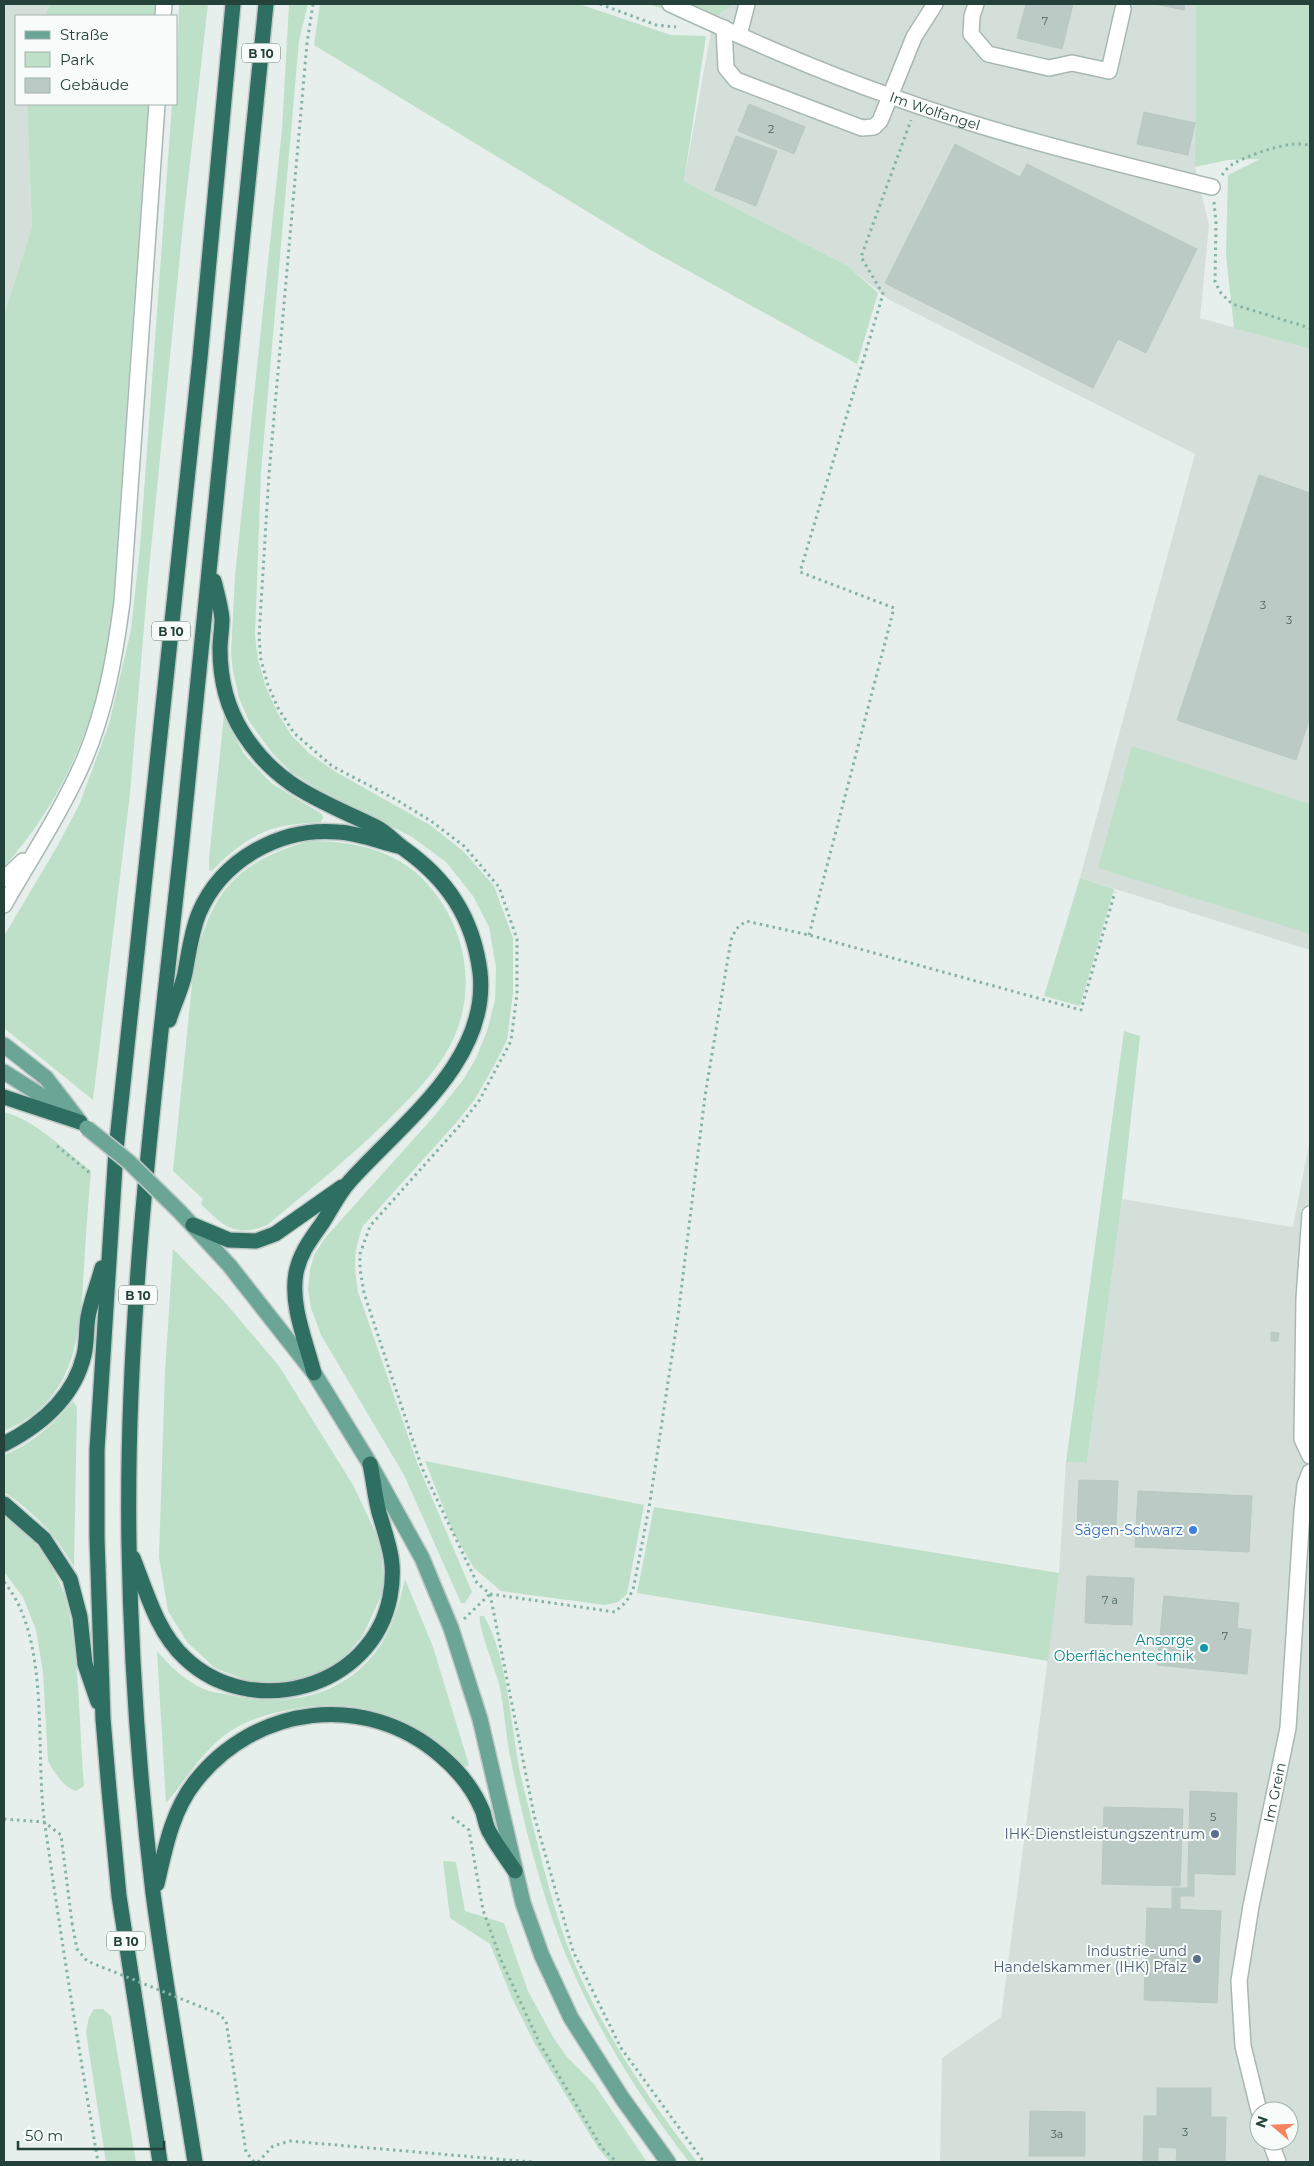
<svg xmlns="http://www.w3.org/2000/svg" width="1314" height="2166" font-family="Montserrat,sans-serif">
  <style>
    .built { fill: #d4dfda; fill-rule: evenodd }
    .green { fill: #bfe0c8 }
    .building { fill: #bbcac4; stroke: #b8c9c2 }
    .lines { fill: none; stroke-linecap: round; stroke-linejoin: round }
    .minor-casing { stroke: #a8b8b2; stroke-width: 18 }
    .major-casing { stroke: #c2cac8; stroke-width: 18 }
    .highway-casing { stroke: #c2cac8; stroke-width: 18 }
    .path { stroke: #86b3a5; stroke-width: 3; stroke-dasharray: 2.5 4; stroke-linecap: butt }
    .minor { stroke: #fff; stroke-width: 15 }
    .major { stroke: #6aa596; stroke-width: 15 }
    .highway { stroke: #2f6f62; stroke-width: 15 }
    .major-bridge-casing { stroke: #c2cac8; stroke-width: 18; stroke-linecap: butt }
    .path-bridge { stroke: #86b3a5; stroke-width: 3; stroke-dasharray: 2.5 4; stroke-linecap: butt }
    .major-bridge { stroke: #6aa596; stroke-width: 15 }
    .shop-dot { fill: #3f7fe0; stroke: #f7fbf9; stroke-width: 2 }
    .culture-dot { fill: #0f9aa8; stroke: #f7fbf9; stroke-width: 2 }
    .service-dot { fill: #5c6f8a; stroke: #f7fbf9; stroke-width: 2 }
    .labels { text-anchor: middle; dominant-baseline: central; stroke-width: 4; stroke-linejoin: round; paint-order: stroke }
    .number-label { font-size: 11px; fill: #4a645c }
    .shield { fill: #f7fbf9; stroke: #637a73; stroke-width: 1 }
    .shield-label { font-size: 12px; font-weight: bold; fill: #24423a }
    .street-label { font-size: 14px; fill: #24423a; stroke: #f7fbf9 }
    .shop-label { font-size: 14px; fill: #366cbe; stroke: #f7fbf9; text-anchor: end }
    .culture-label { font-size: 14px; fill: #0d838f; stroke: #f7fbf9; text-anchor: end }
    .service-label { font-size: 14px; fill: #4e5e75; stroke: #f7fbf9; text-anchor: end }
  </style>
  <rect width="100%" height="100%" fill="#e6efeb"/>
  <g class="built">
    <polygon points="4,4 50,4 45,16 16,16 16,104 27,104 32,227 4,315"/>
    <polygon points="716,4 1196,4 1195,167 1209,225 1200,318 1310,349 1310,950 1080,878 1195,454 888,299 848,266 684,181"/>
    <path d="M1310,1139V2162H940L942,2058L1001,2017L1059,1573L1066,1462H1087L1122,1199L1293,1227ZM1259,2111H1289V2141H1259Z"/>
  </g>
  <g class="green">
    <polygon points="50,4 156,4 155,16 45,16"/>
    <polygon points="179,4 208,4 183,225 148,580 130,794 93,1100 4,1028 4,936 58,845 80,803 109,724 131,630 140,547 172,104 176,104"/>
    <path d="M289,4H308L299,41L261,472L255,635L258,660L266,687L277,712L291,735L310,754L336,772L430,825L463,851L494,886L513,938V993L507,1040L494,1066L475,1099L456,1123L363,1226C353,1252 354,1265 358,1292L418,1465L472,1592L465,1603H461L404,1475L321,1335L311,1308L308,1289L310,1270L314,1255L325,1238L436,1114L463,1080L476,1058L487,1031L495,1000L496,967L489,927L473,896L446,862L412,837L316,788L291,772L273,754L249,721L239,698L233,672L231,653L235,576L282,129Z"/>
    <polygon points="320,4 579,4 671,35 706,36 684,181 848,266 878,293 857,364 647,248 314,45"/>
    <polygon points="647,4 734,4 720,13 712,23"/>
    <polygon points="1196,4 1310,4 1310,349 1234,328 1226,255 1228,175 1260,159 1228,160 1195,167"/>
    <path d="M27,104H148L113,602C110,623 108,646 104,667C89,741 54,811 4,867V315L32,227Z"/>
    <path d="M224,715L244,754L271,783L322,814L323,818L321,822C308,823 293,824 279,827C254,833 229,852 212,871L209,870V859Z"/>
    <polygon points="1132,746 1310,804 1310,934 1098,868"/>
    <path d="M309,841C362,841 409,853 440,900C472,947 475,1008 444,1056C428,1081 405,1103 384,1124C347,1160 307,1192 267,1225C235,1238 223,1226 201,1204L203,1199L173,1171L194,965C211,892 236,862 309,841Z"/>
    <polygon points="1080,878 1114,889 1080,1006 1044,996"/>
    <polygon points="1124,1031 1140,1036 1122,1199 1087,1462 1066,1462"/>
    <path d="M4,1112C37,1121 64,1150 91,1171C88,1203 86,1235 84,1267C80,1334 77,1401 4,1431Z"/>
    <polygon points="173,1249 223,1300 279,1366 353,1485 381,1544 384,1590 362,1637 344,1657 323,1670 301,1679 276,1684 248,1681 215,1668 187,1642 168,1611 159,1557 165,1372"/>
    <path d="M73,1401L77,1407L74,1567C56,1535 34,1512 4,1492V1455C31,1445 55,1423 73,1401Z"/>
    <polygon points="425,1461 644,1505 627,1594 618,1602 605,1605 501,1591 474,1568 453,1532"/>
    <polygon points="654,1507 1059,1573 1048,1661 637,1593"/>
    <path d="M4,1515C31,1529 60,1574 67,1603C80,1661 79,1726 84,1786L76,1791C63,1787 54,1772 48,1761L43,1672L36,1630L23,1597L4,1572Z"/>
    <path d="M405,1579L433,1647L469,1765L465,1767C417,1717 363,1697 293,1709C271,1713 248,1719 229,1732C202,1751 187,1779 166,1803L157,1651C170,1666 185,1681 204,1689C212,1693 222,1693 230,1695C279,1706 332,1700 368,1661C390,1638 398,1609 405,1579Z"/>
    <path d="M480,1616H484C510,1661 510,1734 523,1785C536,1837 548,1891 566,1942C596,2023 645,2094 697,2162H689C640,2098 597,2030 566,1955C543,1899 524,1825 512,1766C506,1740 505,1714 500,1688C497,1673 477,1625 480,1616Z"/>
    <polygon points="443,1861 456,1862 465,1911 504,1923 528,1991 553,2037 567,2057 594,2084 647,2162 610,2162 598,2148 536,2046 512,1998 490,1944 450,1918"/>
    <polygon points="94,2009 103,2009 111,2016 136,2162 106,2162 86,2032 89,2017"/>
  </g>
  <g class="building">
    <polygon points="1026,4 1073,4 1062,49 1017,38"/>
    <polygon points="1155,4 1185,4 1184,10"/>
    <polygon points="749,104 805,127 794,154 738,131"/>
    <polygon points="1144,112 1195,123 1188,155 1137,144"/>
    <polygon points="736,136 777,151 756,206 715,190"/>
    <polygon points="955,144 1020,177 1027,164 1197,249 1146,353 1118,339 1093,388 885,283"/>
    <polygon points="1259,475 1310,493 1310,717 1296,760 1177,720"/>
    <polygon points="1271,1332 1279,1333 1278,1341 1271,1341"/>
    <polygon points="1079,1480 1118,1481 1116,1528 1077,1526"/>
    <polygon points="1138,1491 1252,1496 1249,1552 1135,1547"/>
    <polygon points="1087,1576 1134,1578 1132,1625 1085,1623"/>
    <polygon points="1164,1596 1239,1603 1237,1628 1251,1630 1247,1674 1157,1665"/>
    <polygon points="1190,1791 1237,1793 1235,1875 1188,1873"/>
    <polygon points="1104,1807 1183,1809 1180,1886 1102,1884"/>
    <polygon points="1188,1873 1194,1873 1194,1896 1180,1896 1180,1909 1172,1909 1172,1888 1188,1888"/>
    <polygon points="1147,1908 1221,1911 1217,2003 1144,2000"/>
    <polygon points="1157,2088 1211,2088 1211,2117 1226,2117 1225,2162 1176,2162 1177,2148 1158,2147 1158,2162 1143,2162 1144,2116 1157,2116"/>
    <polygon points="1030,2111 1085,2112 1085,2156 1029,2156"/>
  </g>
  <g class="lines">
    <defs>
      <g id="minor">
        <path id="s1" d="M670,4C742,37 815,70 890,96C995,134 1104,160 1212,187"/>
        <polyline points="976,4 972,16 971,34 988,54 1049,68 1072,63 1109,71 1123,9"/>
        <polyline points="163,16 164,4"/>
        <polyline points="724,28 726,68 736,80 862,128 874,127 880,121 914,37 935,4"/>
        <polyline points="739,35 747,4"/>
        <polyline points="4,879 23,861"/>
        <path d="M4,905C32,856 63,809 85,758C106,708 115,655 122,602L157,104"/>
        <polyline points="1310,1214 1304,1299 1302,1439 1310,1456"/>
        <path id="s2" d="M1259,2111L1243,2046L1239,1981L1251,1906L1288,1728L1302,1512L1305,1485L1310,1472"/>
        <polyline points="1270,2141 1278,2162"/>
      </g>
      <g id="major">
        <polyline points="4,1045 46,1078 80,1122"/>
        <polyline points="4,1072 66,1111"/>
        <polyline points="180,1212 229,1265 314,1373 370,1464 422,1558 451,1628 480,1719 523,1903 542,1956 571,2018 622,2098 668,2162"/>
      </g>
      <g id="highway">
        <path d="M214,581C217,593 221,607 222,619C222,629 220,639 220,649C220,678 227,708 243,733C278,788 321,800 376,827C386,832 394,841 403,848C447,879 473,917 480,972C490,1060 402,1123 350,1181C339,1193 332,1208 323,1222C312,1238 300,1252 296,1273C290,1305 306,1342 314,1373"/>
        <path d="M169,1020C174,1004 182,988 185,973C189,952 191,933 199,913C222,859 281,827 338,832C358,833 378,841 398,846"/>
        <polyline points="4,1097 80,1122"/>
        <polyline points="193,1225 229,1240 256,1241 275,1234 342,1187"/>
        <path d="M4,1444C41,1425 74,1398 84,1355C87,1343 86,1329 88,1317C91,1300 98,1284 102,1268"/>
        <polyline points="4,1504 44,1539 70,1579 80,1617 85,1664 98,1702"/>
        <path d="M133,1558C147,1593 157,1632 185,1658C251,1721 372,1689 390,1597C396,1565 390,1549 381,1519C375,1502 374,1482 370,1464"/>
        <path d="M157,1884C165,1849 172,1811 195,1782C255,1705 365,1691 440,1755C458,1770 474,1790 483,1812C485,1819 486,1827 490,1833C497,1846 507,1859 515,1871"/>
        <polyline points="160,2162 119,1896 109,1790 103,1719 97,1538 97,1450 116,1150 200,358 233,4"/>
        <path d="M195,2162C181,2073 165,1983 153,1893C139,1777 131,1661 129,1545C125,1313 156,1080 181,850C211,568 239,286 266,4"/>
      </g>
    </defs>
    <use href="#minor" class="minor-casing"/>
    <use href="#major" class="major-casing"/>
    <use href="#highway" class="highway-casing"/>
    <g class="path">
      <polyline points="313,4 307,43 269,474 259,637 261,660 268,685 278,708 294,733 332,766 395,799 431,821 464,846 499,887 517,939 517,994 511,1041 479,1101 461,1124 370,1226 360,1254 360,1269 364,1293 422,1468 477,1583 490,1594 615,1612 626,1602 633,1590 649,1508 678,1316 705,1096 731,940 736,929 746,921 809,935 1081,1010 1115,892"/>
      <polyline points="600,4 656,25 676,27"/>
      <path d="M1222,175C1225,171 1229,166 1233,164C1248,155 1295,138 1310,146"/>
      <polyline points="1214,202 1216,223 1215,282 1221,293 1232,304 1310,328"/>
      <polyline points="809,935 894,608 800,572 883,294 861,257 911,120"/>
      <polyline points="57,1146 90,1173"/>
      <path d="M4,1582C52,1639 34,1753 45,1825C61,1938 79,2050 98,2162"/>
      <polyline points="490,1594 534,1815 573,1951 621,2048 704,2162"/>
      <polyline points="464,1619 490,1594"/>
      <polyline points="452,1817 469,1830 483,1910 501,1960 540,2044 602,2148 617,2162"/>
      <polyline points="4,1819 44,1822 61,1835 72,1923"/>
      <polyline points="229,2040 246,2152 254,2162"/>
      <polyline points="258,2162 273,2146 290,2141 532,2162"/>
    </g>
    <use href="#minor" class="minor"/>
    <use href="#major" class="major"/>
    <use href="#highway" class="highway"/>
    <defs>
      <polyline id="major-bridge" points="87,1128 129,1162 180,1212"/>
    </defs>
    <use href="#major-bridge" class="major-bridge-casing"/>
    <polyline class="path-bridge" points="72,1923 77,1949 87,1961 219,2014 226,2021 229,2040"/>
    <use href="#major-bridge" class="major-bridge"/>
  </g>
  <circle class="shop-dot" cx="1193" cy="1530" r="5"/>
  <circle class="culture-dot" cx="1204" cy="1648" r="5"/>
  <g class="service-dot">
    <circle cx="1215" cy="1834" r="5"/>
    <circle cx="1197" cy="1959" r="5"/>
  </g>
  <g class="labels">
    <g class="number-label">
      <text x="1045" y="21">7</text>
      <text x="771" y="129">2</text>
      <text x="1263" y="605">3</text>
      <text x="1289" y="620">3</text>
      <text x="1110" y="1600">7 a</text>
      <text x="1225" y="1636">7</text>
      <text x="1213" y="1817">5</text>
      <text x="1185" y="2132">3</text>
      <text x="1057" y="2134">3a</text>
    </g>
    <g class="shield">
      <rect x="242" y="43.5" width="38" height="19" rx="4"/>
      <rect x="152" y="621.5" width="38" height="19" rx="4"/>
      <rect x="119" y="1285.5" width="38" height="19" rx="4"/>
      <rect x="107" y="1931.5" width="38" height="19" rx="4"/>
    </g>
    <g class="shield-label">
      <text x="261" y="53">B 10</text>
      <text x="171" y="631">B 10</text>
      <text x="138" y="1295">B 10</text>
      <text x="126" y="1941">B 10</text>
    </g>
    <g class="street-label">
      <text stroke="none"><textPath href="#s1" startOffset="286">Im Wolfangel</textPath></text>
      <text stroke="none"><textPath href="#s2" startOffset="324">Im Grein</textPath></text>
    </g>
    <g class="shop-label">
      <text x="1183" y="1530">Sägen-Schwarz</text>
    </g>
    <g class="culture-label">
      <text x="1194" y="1640">Ansorge<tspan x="1194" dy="16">Oberflächentechnik</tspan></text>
    </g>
    <g class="service-label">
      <text x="1205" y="1834">IHK-Dienstleistungszentrum</text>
      <text x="1187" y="1951">Industrie- und<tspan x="1187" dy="16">Handelskammer (IHK) Pfalz</tspan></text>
    </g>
  </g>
  <rect width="1314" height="2166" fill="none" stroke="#24423a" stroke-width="10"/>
  <rect x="15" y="15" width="162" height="90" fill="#f7fbf9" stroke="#a3b1ad"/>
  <rect x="25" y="31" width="25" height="8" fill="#6aa596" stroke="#a3b1ad"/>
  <text x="60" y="40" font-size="15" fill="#24423a">Straße</text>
  <rect x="25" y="52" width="25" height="15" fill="#bfe0c8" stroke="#a3b1ad"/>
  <text x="60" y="65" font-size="15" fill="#24423a">Park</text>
  <rect x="25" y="78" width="25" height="15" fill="#bbcac4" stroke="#a3b1ad"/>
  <text x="60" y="90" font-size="15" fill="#24423a">Gebäude</text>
  <g transform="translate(1274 2126) rotate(289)"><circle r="24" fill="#f7fbf9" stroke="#a3b1ad"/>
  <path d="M0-4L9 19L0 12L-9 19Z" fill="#f4845f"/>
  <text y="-8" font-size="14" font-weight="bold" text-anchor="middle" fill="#24423a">N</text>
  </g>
  <path d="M18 2141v8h146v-8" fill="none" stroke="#24423a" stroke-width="2.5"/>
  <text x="25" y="2141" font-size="15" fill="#24423a" stroke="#f7fbf9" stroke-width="4" paint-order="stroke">50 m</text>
</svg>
